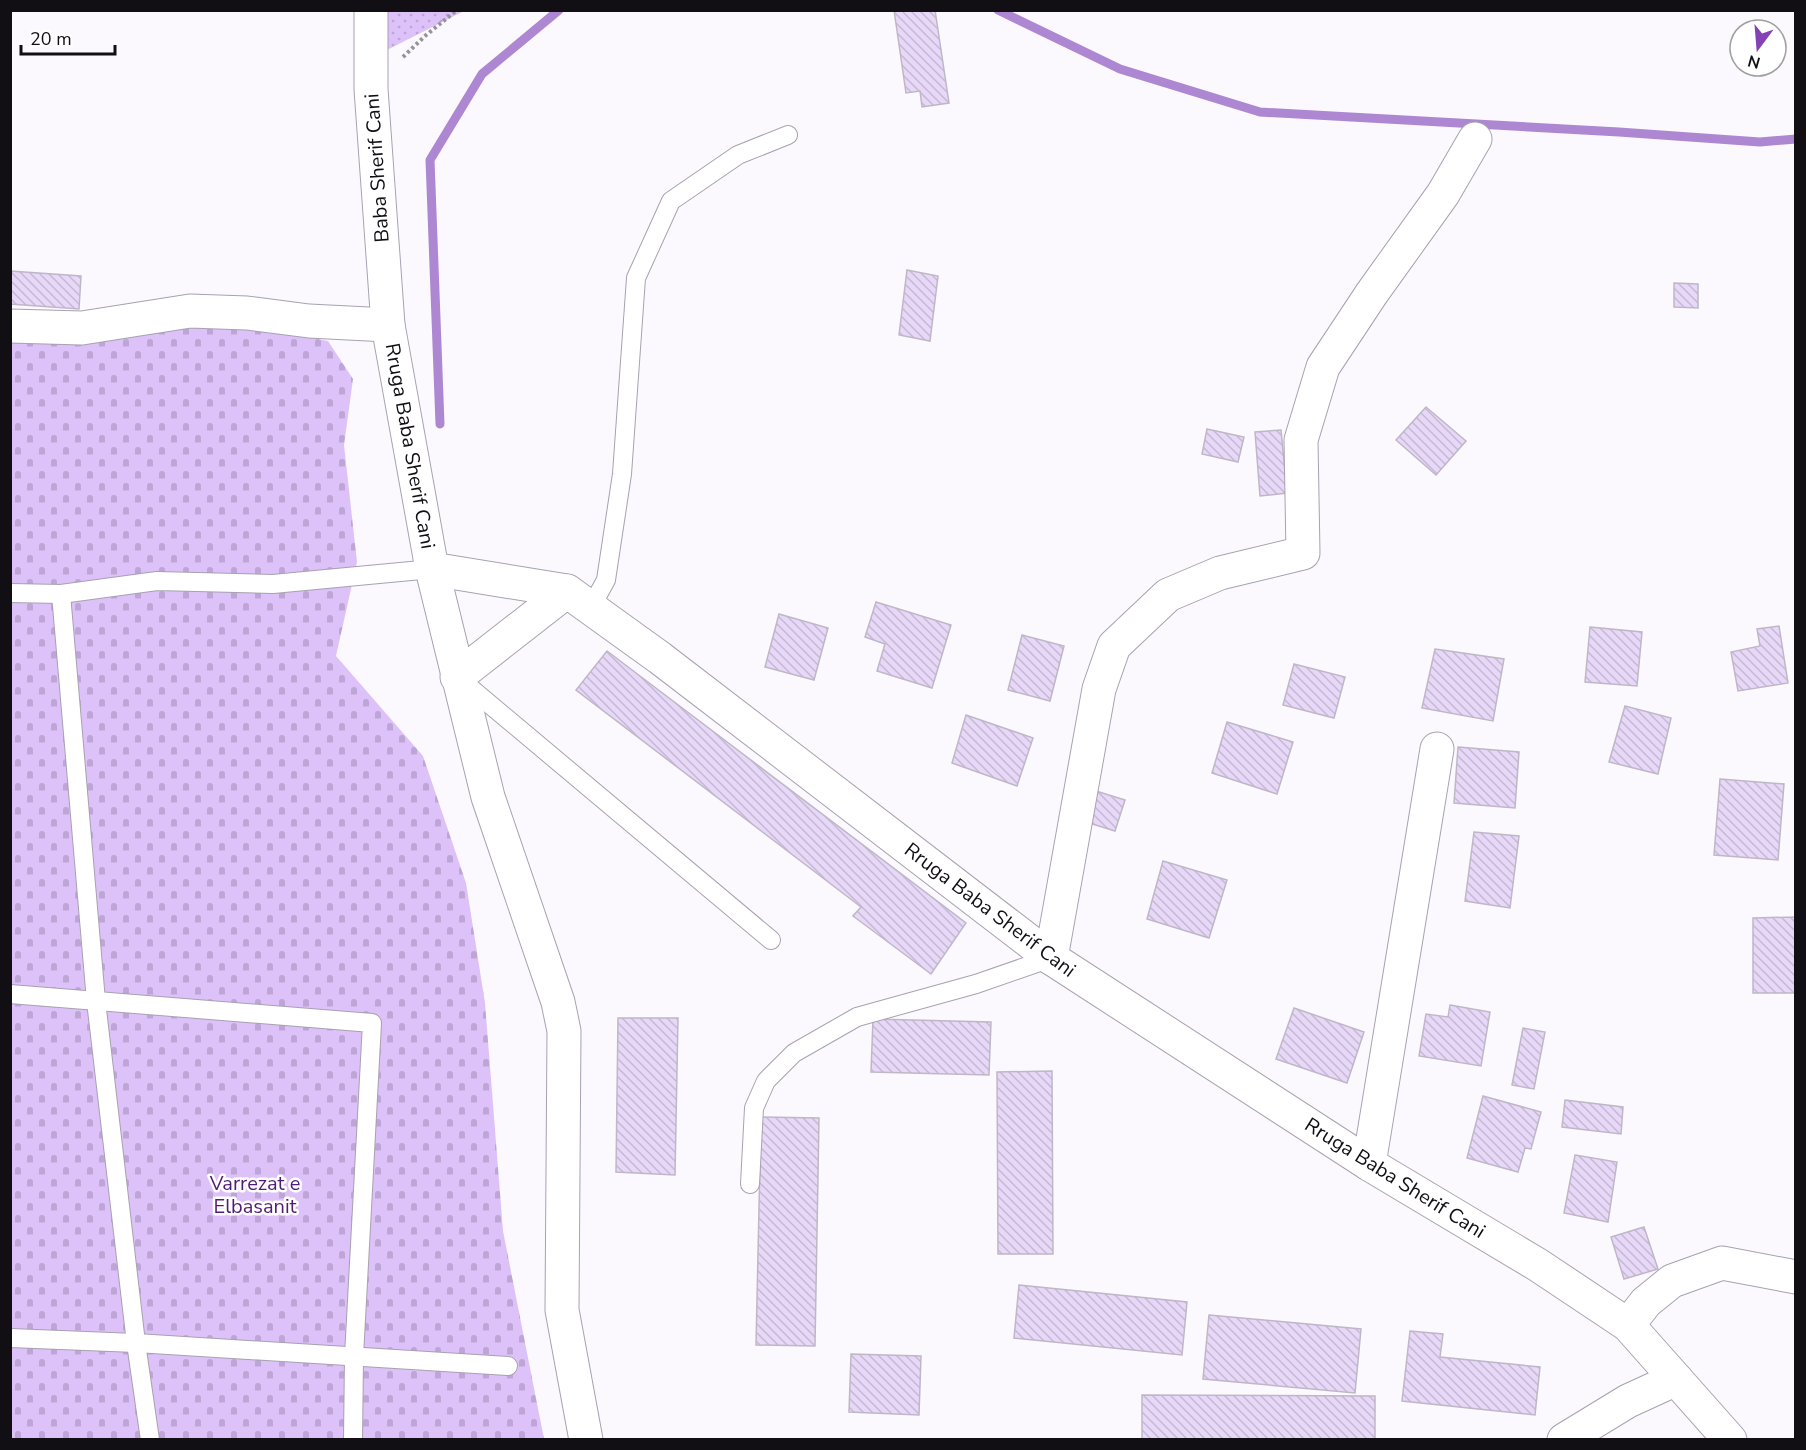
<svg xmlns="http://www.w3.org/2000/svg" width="1806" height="1450" font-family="'Nunito Sans',sans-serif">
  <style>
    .green { fill: url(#green-dots) }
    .cemetery { fill: url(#cemetery-stones) }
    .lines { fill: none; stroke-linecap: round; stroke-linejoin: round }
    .stream { stroke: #ae87d2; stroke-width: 9 }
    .building { fill: url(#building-back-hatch); stroke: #bfb7c8; stroke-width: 1.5 }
    .service-casing { stroke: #a8a1b1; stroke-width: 20 }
    .minor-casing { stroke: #a8a1b1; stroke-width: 35 }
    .path { stroke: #969498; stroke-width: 4; stroke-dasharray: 3 3; stroke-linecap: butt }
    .service { stroke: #fff; stroke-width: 18 }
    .minor { stroke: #fff; stroke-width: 33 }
    .labels { text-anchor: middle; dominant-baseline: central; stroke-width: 5; stroke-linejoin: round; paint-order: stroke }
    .street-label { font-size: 20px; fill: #110e14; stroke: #fff }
    .park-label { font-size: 20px; fill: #501b74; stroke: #fff }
  </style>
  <defs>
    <pattern id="green-dots" width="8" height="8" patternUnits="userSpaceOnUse" patternTransform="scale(1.5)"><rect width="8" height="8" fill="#ddc1f9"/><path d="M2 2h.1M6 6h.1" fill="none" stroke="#bda5d5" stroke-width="1.8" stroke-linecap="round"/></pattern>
    <pattern id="cemetery-stones" width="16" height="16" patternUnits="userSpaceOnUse" patternTransform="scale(1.5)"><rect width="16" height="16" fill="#ddc1f9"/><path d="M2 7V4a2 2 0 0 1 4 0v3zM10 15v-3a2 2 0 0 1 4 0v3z" fill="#bda5d5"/></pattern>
    <pattern id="building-back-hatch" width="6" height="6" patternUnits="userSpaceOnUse" patternTransform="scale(1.5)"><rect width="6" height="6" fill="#e7d8f8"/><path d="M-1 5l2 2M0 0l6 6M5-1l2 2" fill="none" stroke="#c5b8d4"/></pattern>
  </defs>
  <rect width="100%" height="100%" fill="#fbf9fd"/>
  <polygon class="green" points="377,11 464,11 373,57"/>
  <polygon class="cemetery" points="236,323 328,341 353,379 344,445 357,562 336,656 423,756 466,883 485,1003 503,1231 544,1439 11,1439 10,326"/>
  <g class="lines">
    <g class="stream">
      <polyline points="998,10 1120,69 1260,112 1619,132 1760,142 1796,139"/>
      <polyline points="440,424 430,160 482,74 559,10"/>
    </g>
  </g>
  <g class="building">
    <polygon points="894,10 935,10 949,103 922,107 920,91 906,93"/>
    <polygon points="907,270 938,276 930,341 899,335"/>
    <polygon points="10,271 81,276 79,309 10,304"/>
    <polygon points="1674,283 1698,284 1698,308 1674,307"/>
    <polygon points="1426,407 1466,441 1436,475 1396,440"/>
    <polygon points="1207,429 1244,437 1238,462 1202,454"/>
    <polygon points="1281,430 1287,493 1260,496 1255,432"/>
    <polygon points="876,602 951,625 932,688 877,671 885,644 865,637"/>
    <polygon points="779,614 828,628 814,680 765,667"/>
    <polygon points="1779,626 1788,683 1738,691 1731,652 1760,646 1757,629"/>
    <polygon points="1590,627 1642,632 1637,686 1585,682"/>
    <polygon points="1022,635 1064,646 1050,701 1008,690"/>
    <polygon points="1435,649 1504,659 1493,721 1422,708"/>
    <polygon points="607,651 966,923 931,974 853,916 861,907 576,690"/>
    <polygon points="1294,664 1345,677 1334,718 1283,705"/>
    <polygon points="1625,706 1671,718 1658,774 1609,762"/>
    <polygon points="966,715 1033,738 1017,786 952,763"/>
    <polygon points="1227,722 1293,742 1277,794 1212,773"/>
    <polygon points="1458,747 1519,752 1515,808 1454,803"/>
    <polygon points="1720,779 1784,784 1778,860 1714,855"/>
    <polygon points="1096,791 1125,800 1115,831 1086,822"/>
    <polygon points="1474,832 1519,836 1510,908 1465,901"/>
    <polygon points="1163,861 1227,880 1209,938 1147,919"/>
    <polygon points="1796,917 1796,993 1753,993 1753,918"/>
    <polygon points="1450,1005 1490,1012 1481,1066 1419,1056 1426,1014 1448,1017"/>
    <polygon points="1294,1008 1364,1032 1347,1083 1276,1059"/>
    <polygon points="618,1018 678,1018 675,1175 616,1172"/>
    <polygon points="873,1019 991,1022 989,1075 871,1072"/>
    <polygon points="1523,1028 1545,1032 1534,1089 1512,1085"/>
    <polygon points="1052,1071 1053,1254 998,1254 997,1072"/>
    <polygon points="1483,1096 1541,1112 1531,1149 1525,1148 1518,1172 1467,1158"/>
    <polygon points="1565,1100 1623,1107 1621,1134 1562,1127"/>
    <polygon points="761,1117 819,1118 815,1346 756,1345"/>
    <polygon points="1575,1155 1617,1162 1608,1222 1564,1213"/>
    <polygon points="1644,1227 1658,1269 1624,1279 1611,1237"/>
    <polygon points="1019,1285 1187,1302 1182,1355 1014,1338"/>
    <polygon points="1209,1315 1361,1329 1355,1393 1203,1379"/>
    <polygon points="1410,1331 1443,1334 1440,1357 1540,1367 1535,1415 1402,1401"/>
    <polygon points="851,1354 921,1356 919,1415 849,1412"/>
    <polygon points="1142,1395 1375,1396 1375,1440 1142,1440"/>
  </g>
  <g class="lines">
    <defs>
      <g id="service">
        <polyline points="10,593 61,594 157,581 273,584 432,569"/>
        <polyline points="61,594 96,1001 136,1343 150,1440"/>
        <polyline points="590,609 606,580 622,474 636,278 671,201 738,155 788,135"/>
        <polyline points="462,681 771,940"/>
        <polyline points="10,994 372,1023 354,1356 353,1440"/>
        <polyline points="750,1184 754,1108 766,1081 794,1053 857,1017 976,984 1051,958"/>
        <polyline points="10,1338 136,1343 508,1366"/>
      </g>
      <g id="minor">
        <polyline points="371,10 371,89 388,325 432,569 488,797 558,1002 564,1031 562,1310 586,1440"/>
        <polyline points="10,326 82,328 190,311 247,313 309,321 388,325"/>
        <polyline points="432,569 567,591 660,658 1051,958 1369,1164 1538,1265 1628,1325 1730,1440"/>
        <polyline points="457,677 567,591"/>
        <polyline points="1051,958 1099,689 1114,646 1168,595 1220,573 1303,553 1301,440 1323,367 1372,293 1443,194 1475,139"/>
        <polyline points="1369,1164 1437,749"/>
        <polyline points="1628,1325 1646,1302 1672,1281 1722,1263 1796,1277"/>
        <polyline points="1564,1440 1628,1401 1676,1379"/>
      </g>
    </defs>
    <use href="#service" class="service-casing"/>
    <use href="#minor" class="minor-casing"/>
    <polyline class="path" points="403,57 425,36 457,10"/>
    <use href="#service" class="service"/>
    <use href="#minor" class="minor"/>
  </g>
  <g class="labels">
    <g class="street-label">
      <text transform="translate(377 168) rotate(-94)">Baba Sherif Cani</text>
      <text transform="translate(410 446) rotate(80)">Rruga Baba Sherif Cani</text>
      <text transform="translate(990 910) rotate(37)">Rruga Baba Sherif Cani</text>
      <text transform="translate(1395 1178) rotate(32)">Rruga Baba Sherif Cani</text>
    </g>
    <g class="park-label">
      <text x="255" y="1183">Varrezat e<tspan x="255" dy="23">Elbasanit</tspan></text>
    </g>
  </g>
  <rect width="1806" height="1450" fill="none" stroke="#110e14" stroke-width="24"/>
  <g transform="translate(1758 48) rotate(196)"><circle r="28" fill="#ffffff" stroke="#a09fa1" stroke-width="1.5"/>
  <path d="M0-4.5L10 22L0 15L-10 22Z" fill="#8442b6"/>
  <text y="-9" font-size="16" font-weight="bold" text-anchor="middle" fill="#110e14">N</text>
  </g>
  <path d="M21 45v9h94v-9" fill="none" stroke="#110e14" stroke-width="3"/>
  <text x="30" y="45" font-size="18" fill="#110e14" stroke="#ffffff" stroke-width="4.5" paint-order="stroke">20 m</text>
</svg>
